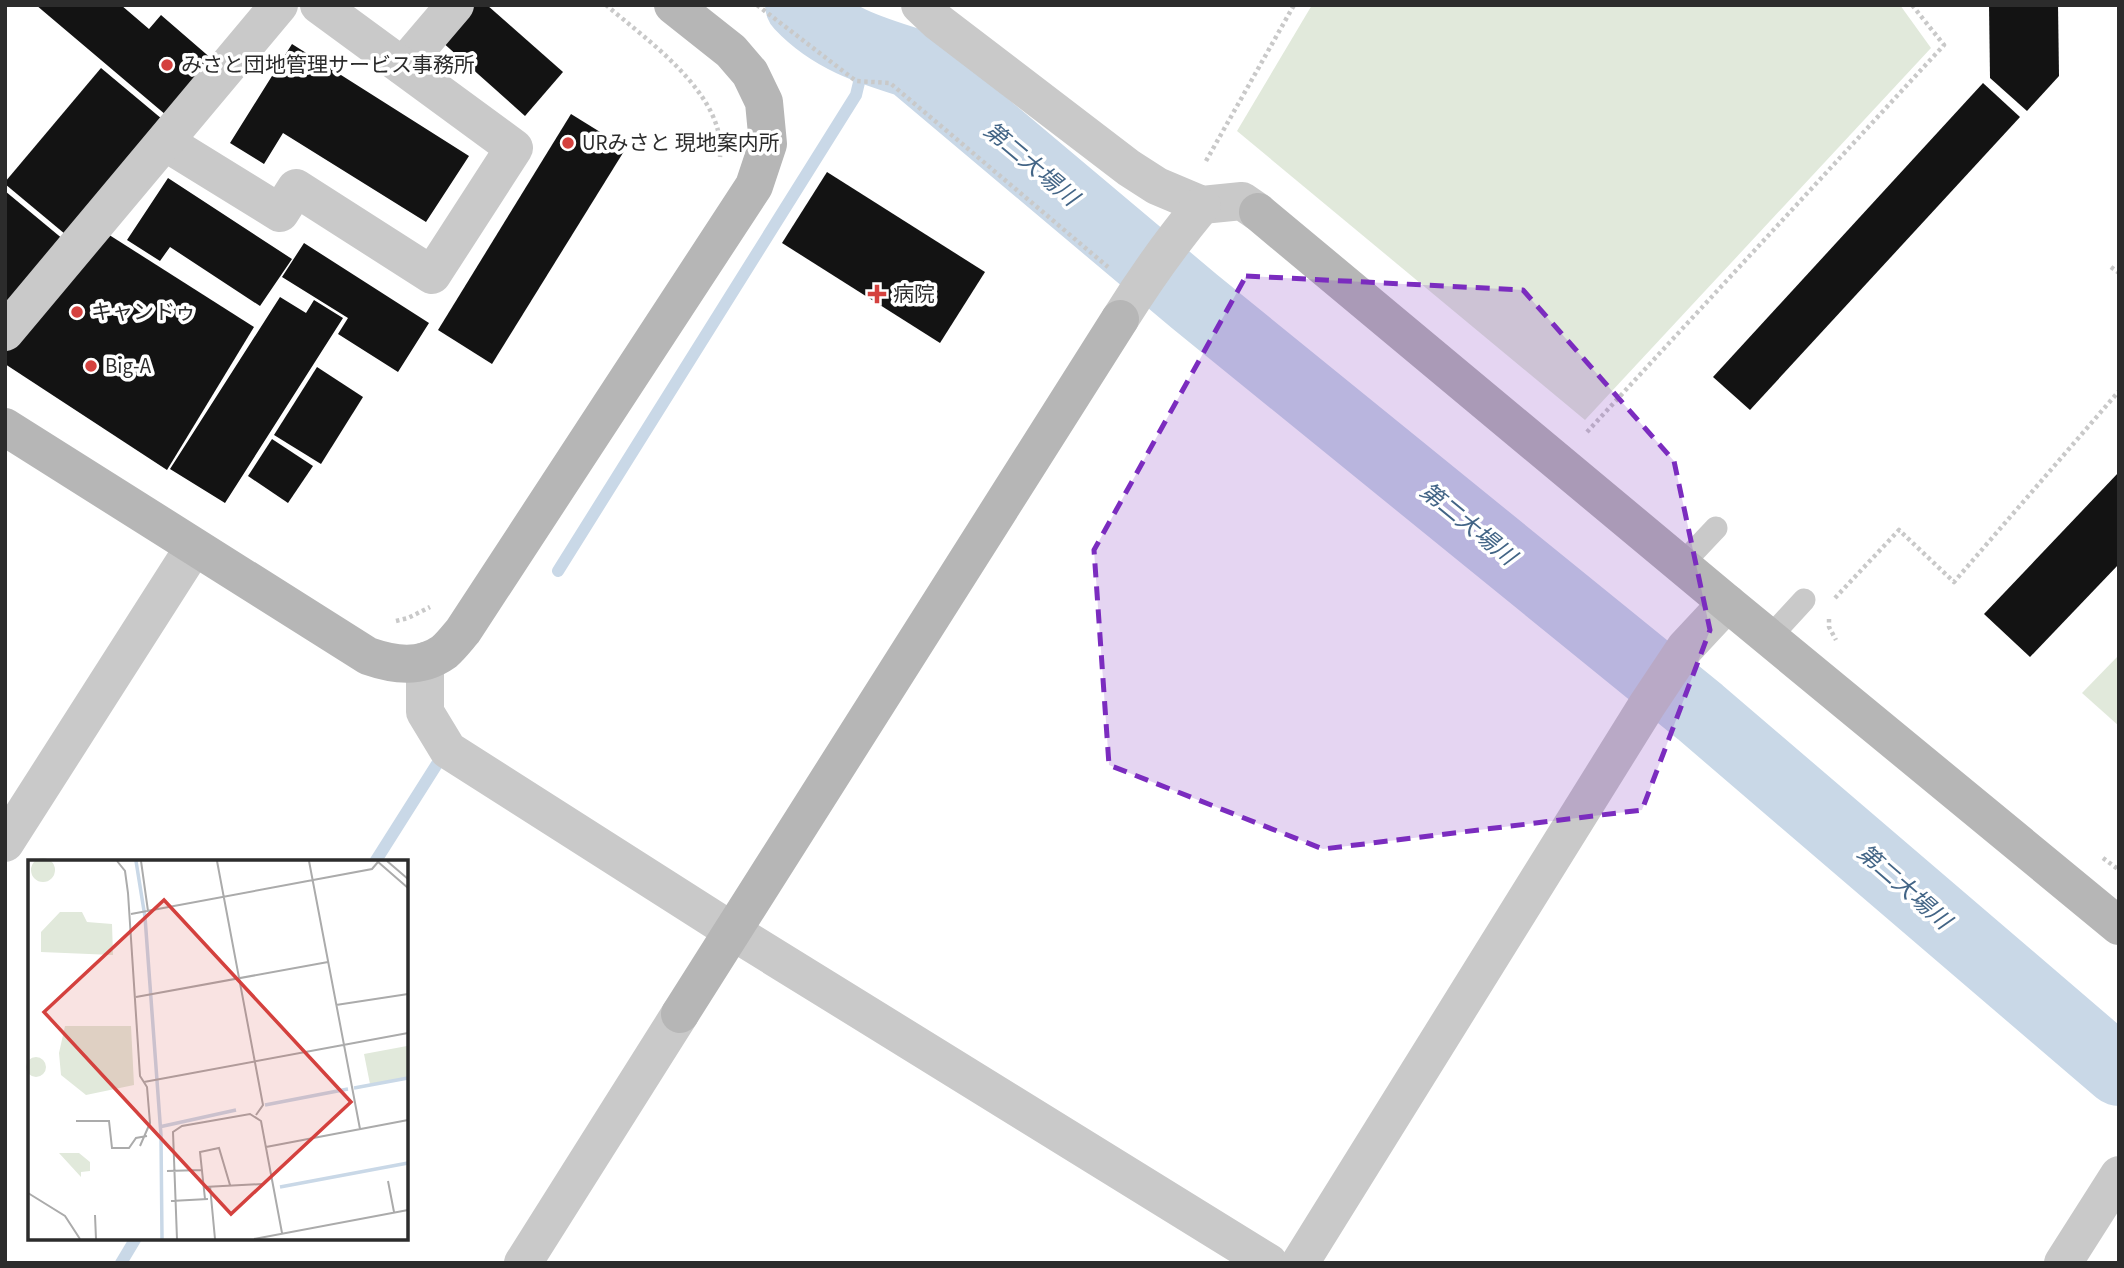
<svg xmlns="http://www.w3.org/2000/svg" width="2124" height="1268" font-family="'Source Sans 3','Noto Sans JP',sans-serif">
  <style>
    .green { fill: #e1e9db }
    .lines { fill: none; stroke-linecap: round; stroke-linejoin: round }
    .stream { stroke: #c9d8e7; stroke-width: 12 }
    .river { stroke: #c9d8e7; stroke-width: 70 }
    .building { fill: #131313 }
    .path { stroke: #c9c9c9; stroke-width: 4.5; stroke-dasharray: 3.5 3.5; stroke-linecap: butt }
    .lane { stroke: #c9c9c9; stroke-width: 23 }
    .street { stroke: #c9c9c9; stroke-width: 38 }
    .secondary { stroke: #b6b6b6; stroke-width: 38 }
    .marked { fill: #7b2cbf; fill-opacity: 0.2; stroke: #7b2cbf; stroke-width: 5; stroke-dasharray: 14 9; stroke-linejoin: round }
    .poi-dot { fill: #d4413e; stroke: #fff; stroke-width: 2.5 }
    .labels { text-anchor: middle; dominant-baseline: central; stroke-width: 7; stroke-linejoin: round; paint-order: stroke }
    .poi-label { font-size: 21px; fill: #2c2c2c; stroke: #fff; text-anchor: start }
    .water-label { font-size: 23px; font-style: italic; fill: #436586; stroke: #fff }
    .inset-river { fill: none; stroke: #c9d8e7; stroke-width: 3.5 }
    .inset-road { fill: none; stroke: #ababab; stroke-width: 2 }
    .view { fill: #d4413e; fill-opacity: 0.15; stroke: #d4413e; stroke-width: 3.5 }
    .inset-edge { fill: none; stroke: #2c2c2c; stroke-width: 3.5 }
  </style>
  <rect width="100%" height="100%" fill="#fff"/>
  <g class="green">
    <polygon points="1312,5 1900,5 1931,48 1585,420 1237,131"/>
    <polygon points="2119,655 2119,726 2082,693"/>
  </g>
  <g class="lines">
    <g class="stream">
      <polyline points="558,571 856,95 867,49"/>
      <polyline points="375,862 437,764"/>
      <polyline points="121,1263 136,1238"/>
    </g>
    <path class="river" d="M800,5C831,38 869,50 911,63L1194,301L1700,712L2119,1071"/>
  </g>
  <g class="building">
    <polygon points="36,5 121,5 149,29 161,15 213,60 166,115"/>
    <polygon points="474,5 487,5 563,72 525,116 441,41"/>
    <polygon points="1989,5 2058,5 2059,76 2027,111 1990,78"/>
    <polygon points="292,44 469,156 426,222 283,133 264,164 230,143"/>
    <polygon points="101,68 162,119 65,234 5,184 5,182"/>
    <polygon points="1983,83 2020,117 1750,410 1713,377"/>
    <polygon points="571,114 626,148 492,364 438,330"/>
    <polygon points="827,172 985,272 940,343 782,243"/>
    <polygon points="168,178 292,259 260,306 170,247 160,261 127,240"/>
    <polygon points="5,191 64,240 5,307"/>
    <polygon points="103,231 254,327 167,470 5,364 5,353"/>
    <polygon points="304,243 429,323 398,372 338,334 348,318 282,277"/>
    <polygon points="280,297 306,313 314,300 343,318 225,503 170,469"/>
    <polygon points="317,367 363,397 321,464 274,435"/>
    <polygon points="272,439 313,466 288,503 248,476"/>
    <polygon points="2119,472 2119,564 2030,657 1984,614"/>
  </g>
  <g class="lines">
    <g class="path">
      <path d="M606,5C648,41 727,95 720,157"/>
      <polyline points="757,5 856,81 890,83 1108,267"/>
      <polyline points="1206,161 1294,5"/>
      <polyline points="2111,267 2119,273"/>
      <polyline points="1587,432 1944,45 1912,5"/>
      <polyline points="1835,598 1899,530 1954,582 2119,391"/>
      <polyline points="1829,619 1829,627 1836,640"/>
      <polyline points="396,621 408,618 430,607"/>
      <polyline points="2103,858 2119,870"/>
    </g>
    <g class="lane">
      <polyline points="1682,564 1716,528"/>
      <polyline points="1770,637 1804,600"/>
    </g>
    <g class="street">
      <polyline points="920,5 938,22 1129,168 1157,186 1202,205 1242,201 1258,212"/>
      <polyline points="403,66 455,5"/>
      <polyline points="165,142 280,213 296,188 432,275 514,148 319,5"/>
      <path d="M1120,319C1145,279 1172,241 1202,205"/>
      <polyline points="5,332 279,5"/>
      <polyline points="425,661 425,712 448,750 732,931 1269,1263"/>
      <polyline points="5,843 194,547"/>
      <polyline points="523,1263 680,1014"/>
      <polyline points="1300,1263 1647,705 1685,648 1727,603"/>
      <polyline points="2063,1263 2119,1175"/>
    </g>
    <g class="secondary">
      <polyline points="1258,212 1727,603 2119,926"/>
      <path d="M5,427L368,656C394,665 420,669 444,652C451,646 457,638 463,631L754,186L768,144L764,102L750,73L731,51L673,5"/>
      <polyline points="680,1014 1120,319"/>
    </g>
  </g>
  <path class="marked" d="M1246,276L1523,290L1674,461L1710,630L1642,810L1323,849L1109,765L1094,550Z"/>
  <g class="poi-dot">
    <circle cx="167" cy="65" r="7"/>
    <circle cx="568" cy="143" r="7"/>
    <path d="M873.5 283.5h7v7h7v7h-7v7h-7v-7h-7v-7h7z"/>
    <circle cx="77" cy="312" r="7"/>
    <circle cx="91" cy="366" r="7"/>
  </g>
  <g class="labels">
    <g class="poi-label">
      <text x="181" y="65">みさと団地管理サービス事務所</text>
      <text x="582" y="143">URみさと 現地案内所</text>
      <text x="893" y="294">病院</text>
      <text x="91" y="312">キャンドゥ</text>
      <text x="105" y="366">Big-A</text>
    </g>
    <g class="water-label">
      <text transform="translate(1031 164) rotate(40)">第二大場川</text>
      <text transform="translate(1468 524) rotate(39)">第二大場川</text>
      <text transform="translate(1904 887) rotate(41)">第二大場川</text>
    </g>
  </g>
  <g transform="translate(28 860)">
    <rect width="380" height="380" fill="#fff"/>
    <path d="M3 10a12 12 0 1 1 24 0a12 12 0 1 1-24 0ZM32,52H54L59,62L84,64L85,95L13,92V72ZM37,166H103L106,225L58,235L33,215L31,193ZM379,186L380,217L342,224L336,194ZM-2 207a10 10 0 1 1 20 0a10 10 0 1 1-20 0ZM31,293H51L62,302V311L53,312V317Z" fill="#e1e9db"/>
    <path class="inset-river" d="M108,1L117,57L133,275L134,379M326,228L380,218M237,245L320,229M131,267L208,250M252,327L380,303"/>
    <path class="inset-road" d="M89,1L97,11L100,33L112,216L119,227L122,263L112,286M113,1L120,51M189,1L235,245L228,255M281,1L332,269M349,1L380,28M359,1L380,19M103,54L344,9L350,2M108,137L300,102M308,145L380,134M116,222L380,173M48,261H81L84,288H101L108,278L119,276M238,287L380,260M139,311L174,310M360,321L366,352M182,326L187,379M176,327L235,324M0,333L37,356L52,379M177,339L172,292L191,288L202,325M143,341L180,339M67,355L68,379M149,379L145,272L154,266L222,254L233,261L254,373M226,379L380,350"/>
    <path class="view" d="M136,40L323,242L203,354L16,152Z"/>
    <rect width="380" height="380" class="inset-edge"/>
  </g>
  <rect width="2124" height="1268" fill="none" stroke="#2c2c2c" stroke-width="14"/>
</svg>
